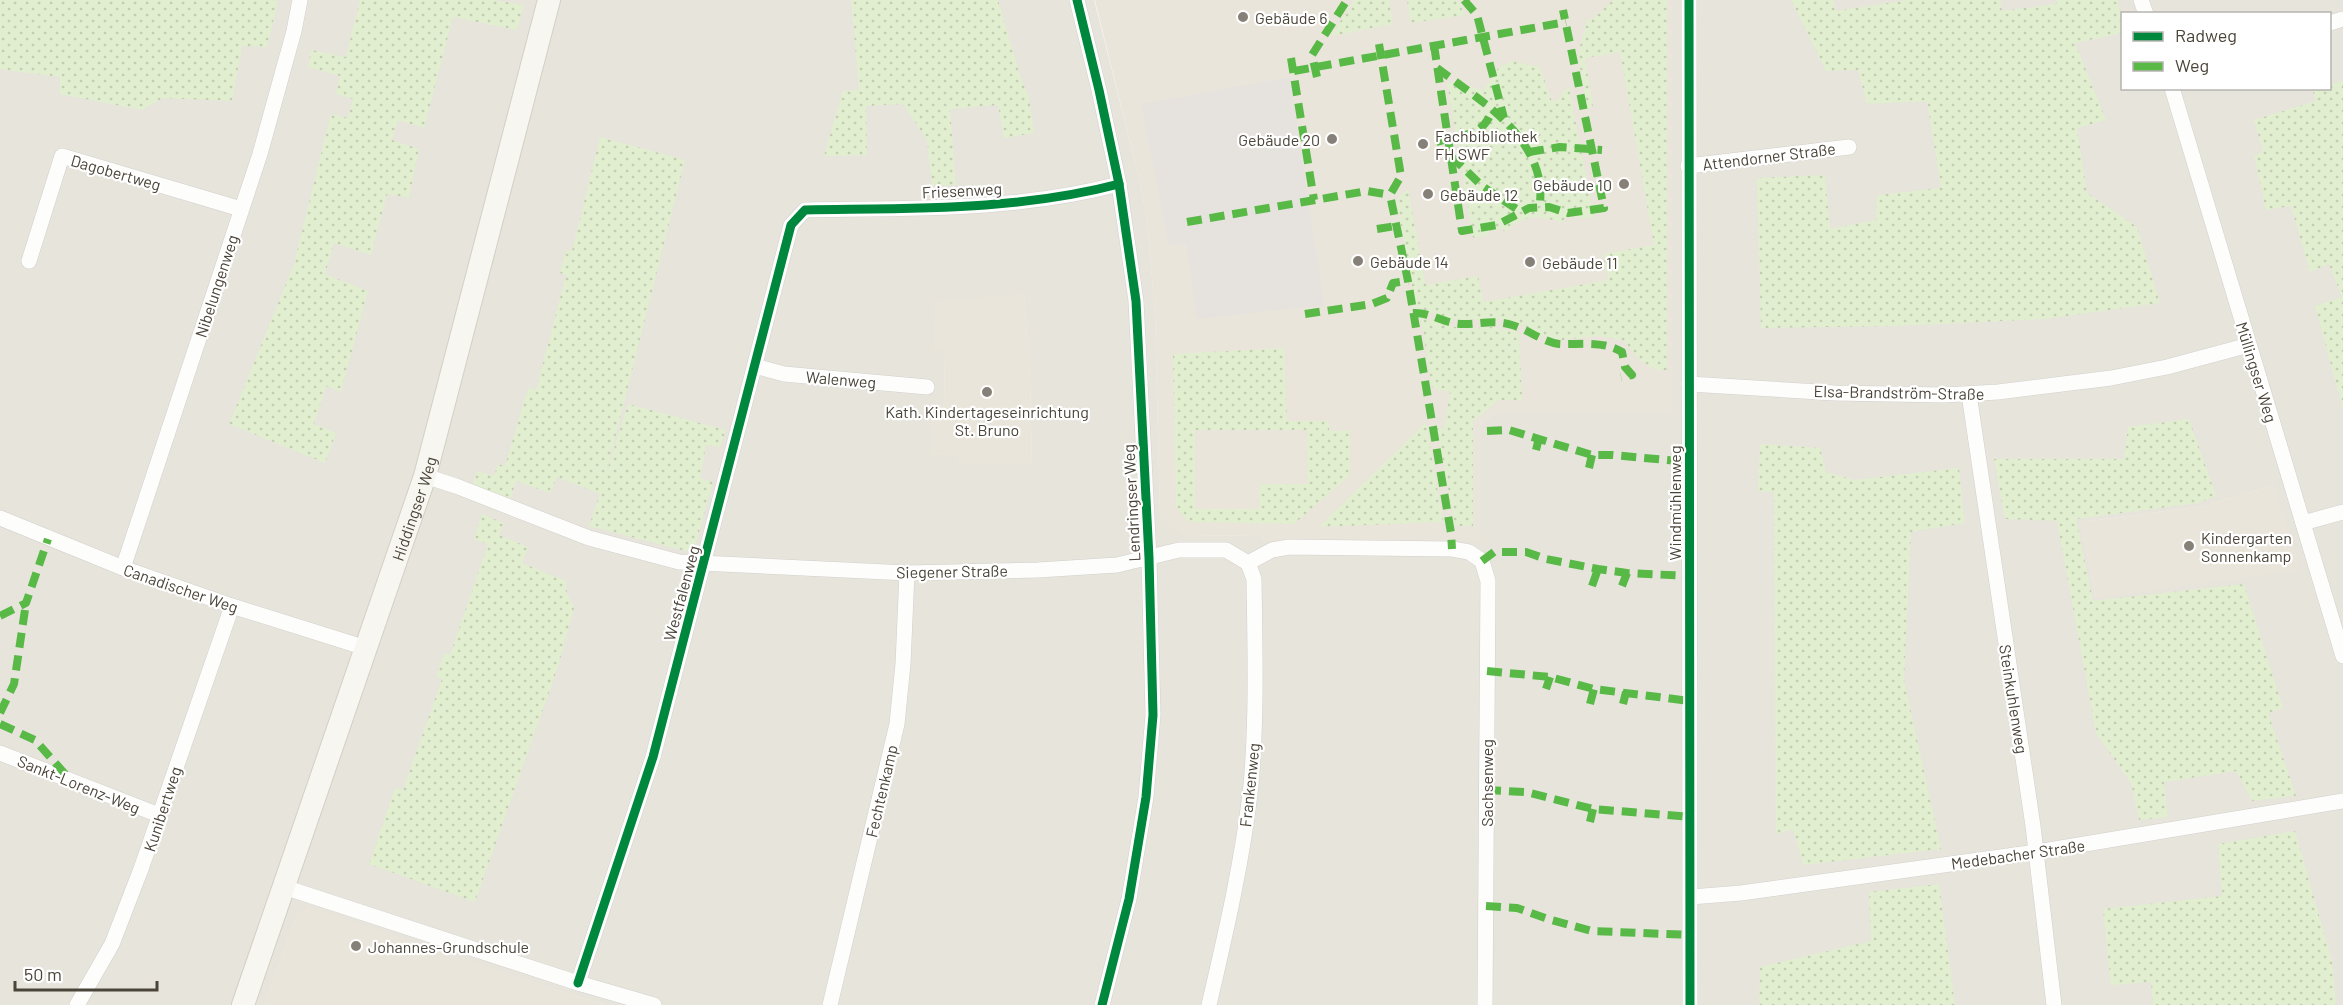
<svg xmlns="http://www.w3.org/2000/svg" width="2343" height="1005" font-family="Barlow,sans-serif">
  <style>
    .residential { fill: #e7e4dc; fill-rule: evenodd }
    .education { fill: #eae5da }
    .grass { fill: url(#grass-dots); fill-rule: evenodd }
    .parking { fill: #e6e3df }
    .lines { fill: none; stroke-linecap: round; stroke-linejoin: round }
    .street-casing { stroke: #d2d0cb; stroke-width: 16 }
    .secondary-casing { stroke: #d3cfc5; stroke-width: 24 }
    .street { stroke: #fdfdfc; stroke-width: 15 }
    .secondary { stroke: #f7f6f1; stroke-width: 22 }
    .quiet { stroke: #58b947; stroke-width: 8; stroke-dasharray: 15 8; stroke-linecap: butt }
    .cycleway-casing { stroke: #fff; stroke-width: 13 }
    .cycleway { stroke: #00873e; stroke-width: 9 }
    .poi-dot { fill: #868178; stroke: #fff; stroke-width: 2 }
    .labels { text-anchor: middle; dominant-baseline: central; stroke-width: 4.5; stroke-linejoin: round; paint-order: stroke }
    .poi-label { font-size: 16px; fill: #4b4439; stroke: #fff; text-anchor: start }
    .street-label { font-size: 16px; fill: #4b4439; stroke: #fff }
  </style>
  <defs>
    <pattern id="grass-dots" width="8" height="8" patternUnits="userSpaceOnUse" patternTransform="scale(1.5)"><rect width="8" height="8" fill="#e1eecf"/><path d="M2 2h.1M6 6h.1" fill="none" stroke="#c3cdb2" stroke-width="1.8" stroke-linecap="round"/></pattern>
  </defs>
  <rect width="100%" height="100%" fill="#f4f2ee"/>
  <path class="residential" d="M0,0H1094L1139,178L1147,221L1155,312L1160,515L1183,535L1261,536L1264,541H1480V425L1496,412H1672V0H2343V1005H606L298,912L265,1005H0ZM2122,14H2330V88H2122ZM1024,295L1030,378L1032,465L933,453L934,406L944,405L945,349H934ZM2274,485L2096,598L2081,522L2204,506Z"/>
  <g class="education">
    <polygon points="1095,0 1672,0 1672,412 1496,412 1480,425 1480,541 1264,541 1261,536 1183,535 1170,527 1160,515 1155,312 1147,221 1139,178"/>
    <polygon points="1024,294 1030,378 1032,465 960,464 957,457 933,453 931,416 934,406 944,405 945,349 934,349 935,302"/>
    <polygon points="2274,485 2300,570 2096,598 2081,522 2204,506"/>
    <polygon points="309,907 527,981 606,1005 265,1005 298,912"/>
  </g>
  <g class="grass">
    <polygon points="0,0 271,0 278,1 267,47 242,46 232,101 163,98 142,110 60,94 60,77 0,69"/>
    <polygon points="360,0 493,0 524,5 517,30 453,17 424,128 398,120 392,140 419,149 409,198 387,194 371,255 334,243 325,274 368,291 341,392 326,386 314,424 336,433 325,463 229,424 294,264 331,114 348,118 353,99 336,94 340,76 308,67 311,50 346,57"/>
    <polygon points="851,0 998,0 1020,76 1029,97 1034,133 1004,138 998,105 950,109 956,185 932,186 927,140 903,104 866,106 867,155 824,156 843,91 859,90"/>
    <polygon points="1354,0 1389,0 1393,24 1331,36"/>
    <polygon points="1407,0 1458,0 1465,15 1411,23"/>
    <path d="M1613,0H1667V370C1645,371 1636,356 1623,340L1597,336L1562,340L1540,335L1530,328L1508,320L1486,318L1474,320L1447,319L1416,307L1397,204L1401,194L1408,190L1426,285L1478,276L1483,302L1608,280L1603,254L1654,245L1620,52L1585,58L1593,107L1587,109L1578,54L1587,20L1594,18Z"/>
    <polygon points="1791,0 1834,0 1836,11 1908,0 2000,0 2002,11 2056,4 2056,0 2118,0 2122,17 2122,33 2075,43 2106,120 2077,128 2087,193 2137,227 2160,303 2044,319 1898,326 1761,328 1757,178 1825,175 1830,229 1876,220 1877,195 1941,188 1927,101 1867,104 1858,70 1826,71"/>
    <path d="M1513,61L1540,67L1552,102L1559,99L1563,91L1569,88L1594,217L1578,219L1577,215L1564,218V222C1548,220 1537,213 1520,221C1514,224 1510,229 1504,232L1503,228L1489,231V235L1473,238L1447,82L1484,90L1498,68Z"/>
    <polygon points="2343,81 2343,409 2315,306 2342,297 2329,264 2310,272 2291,206 2266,210 2254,156 2263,151 2254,120 2316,101 2312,89 2330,88 2330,84"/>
    <polygon points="600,137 685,160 605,478 628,404 726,430 720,447 706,445 700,478 713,482 695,546 686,551 589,526 600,494 557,477 550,493 516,481 509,503 471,489 477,471 494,476 498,464 505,466 528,388 536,390 566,275 560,273 566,250 572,251"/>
    <polygon points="1421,318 1463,329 1491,327 1519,332 1522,400 1499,400 1473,421 1473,526 1455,526 1437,428 1444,429 1450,392 1432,388"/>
    <path d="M1284,348L1287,421H1329V431L1350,430V475L1294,524L1189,522L1176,508L1173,354ZM1195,430H1307L1308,484H1260L1259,509H1195Z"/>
    <polygon points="2189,419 2216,496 2198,503 2076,519 2093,601 2244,584 2283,708 2268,713 2296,796 2252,801 2236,771 2164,782 2168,817 2139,820 2131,783 2096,733 2057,521 2005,519 1994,459 2124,459 2128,427"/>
    <polygon points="1426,422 1443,522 1319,527"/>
    <polygon points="1760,444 1820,448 1826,472 1854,480 1959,468 1965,523 1911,532 1904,680 1941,849 1803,865 1793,829 1776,834 1774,492 1758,491"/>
    <polygon points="482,514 504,523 499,535 528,547 522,563 566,581 567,594 574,608 558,667 475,902 369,864 395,788 403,790 442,679 436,677 444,653 450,655 488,544 474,539"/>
    <polygon points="2295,831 2332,961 2336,1005 2153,1005 2151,982 2111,985 2103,909 2222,896 2218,844"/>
    <polygon points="1939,884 1955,1005 1759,1005 1760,967 1871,941 1869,892"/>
  </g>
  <polygon class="parking" points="1290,77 1324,305 1197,319 1186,244 1169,246 1141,104"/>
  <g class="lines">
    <defs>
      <g id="street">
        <polyline points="1077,0 1099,90 1119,184 1136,301 1149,558 1153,715 1146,797 1129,899 1102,1005"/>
        <polyline points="1689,0 1690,1005"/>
        <polyline points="2141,0 2146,14"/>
        <polyline points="2330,23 2343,19"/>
        <polyline points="2172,88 2343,656"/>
        <polyline points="1688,166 1849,147"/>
        <polyline points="29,261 62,156 241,209"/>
        <polyline points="755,366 784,374 927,387"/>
        <polyline points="1689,384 1835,393 1944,395 1998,392 2111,378 2167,367 2249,345"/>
        <polyline points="1969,394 2033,826 2054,1005"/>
        <polyline points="425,476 456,486 589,538 679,562 907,573 1038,570 1117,565 1179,550 1226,550 1248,563"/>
        <polyline points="0,518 123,568 232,606 366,648"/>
        <polyline points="2303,523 2343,512"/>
        <polyline points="1248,563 1272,550 1289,547 1452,549 1469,552 1482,561 1488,581 1485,1005"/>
        <polyline points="123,568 260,154 294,31 300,0"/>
        <polyline points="0,753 159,815"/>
        <polyline points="284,887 578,983 654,1005"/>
        <polyline points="1691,897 1741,893 2037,852 2343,801"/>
        <path d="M578,983L653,757L791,225L805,210C910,208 1017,211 1119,184"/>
        <polyline points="77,1005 112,944 141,869 232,606"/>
        <polyline points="830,1005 897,724 903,664 907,573"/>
        <path d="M1209,1005C1226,932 1243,859 1251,785C1257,716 1255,648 1254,579L1248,563"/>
      </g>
      <g id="secondary">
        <path id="s1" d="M243,1005L425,476L549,0"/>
      </g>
    </defs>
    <use href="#street" class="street-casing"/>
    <use href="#secondary" class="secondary-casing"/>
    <use href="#street" class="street"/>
    <use href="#secondary" class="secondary"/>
    <g class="quiet">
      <polyline points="1464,0 1477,15 1504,118"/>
      <polyline points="1379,44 1401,176 1390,195 1408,281 1451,533 1452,549"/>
      <polyline points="1434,45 1462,231 1497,225 1529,208 1549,207 1568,213 1604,208 1563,10"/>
      <polyline points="1291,58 1314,200"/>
      <path d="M1437,68C1478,99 1531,129 1540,184C1541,192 1540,200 1540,208"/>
      <polyline points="1294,71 1566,22"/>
      <polyline points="1317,77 1312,55 1347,0"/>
      <path d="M1436,142C1460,135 1484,137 1492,110"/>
      <polyline points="1529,152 1560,147 1602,150"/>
      <polyline points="1451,156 1482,186 1521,212"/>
      <polyline points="1187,222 1367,191 1390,195"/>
      <polyline points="1377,229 1396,226"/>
      <path d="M1413,313C1427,312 1439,320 1453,323C1473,327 1490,318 1512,325C1527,329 1543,342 1559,344C1579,345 1603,340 1622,352L1625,367L1632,375L1621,377"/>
      <polyline points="1305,314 1372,304 1387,298 1393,283 1408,281"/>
      <polyline points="1487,431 1509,430 1592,455 1612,455 1689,462"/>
      <polyline points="1536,450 1539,438"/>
      <polyline points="1589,468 1592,455"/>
      <polyline points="1482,561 1494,552 1526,552 1546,559 1598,569 1627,573 1689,576"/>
      <polyline points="1592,586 1598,569"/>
      <polyline points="1622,586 1627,573"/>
      <polyline points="0,616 26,603 48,539"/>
      <polyline points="1487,671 1550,677 1594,689 1690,701"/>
      <polyline points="1546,689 1550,677"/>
      <polyline points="1590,704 1594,689"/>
      <polyline points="1623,704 1626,692"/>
      <polyline points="0,713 14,684 26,603"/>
      <polyline points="0,724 35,740 73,783"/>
      <polyline points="1486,790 1526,792 1593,809 1691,817"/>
      <polyline points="1590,822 1593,809"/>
      <polyline points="1486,906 1517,908 1548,919 1592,931 1691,935"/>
    </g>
    <defs>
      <g id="cycleway">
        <polyline points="1077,0 1099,90 1119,184 1136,301 1149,558 1153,715 1146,797 1129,899 1102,1005"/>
        <polyline points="1689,0 1690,1005"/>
        <path d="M578,983L653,757L791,225L805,210C910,208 1017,211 1119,184"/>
      </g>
    </defs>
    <use href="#cycleway" class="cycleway-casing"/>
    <use href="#cycleway" class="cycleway"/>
  </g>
  <g class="poi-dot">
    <circle cx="1243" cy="17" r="6"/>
    <circle cx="1332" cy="139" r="6"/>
    <circle cx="1423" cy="144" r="6"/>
    <circle cx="1624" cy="184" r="6"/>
    <circle cx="1428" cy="194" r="6"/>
    <circle cx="1358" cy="261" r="6"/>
    <circle cx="1530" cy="262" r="6"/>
    <circle cx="987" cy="392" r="6"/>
    <circle cx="2189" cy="546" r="6"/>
    <circle cx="356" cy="946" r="6"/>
  </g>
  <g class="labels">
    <g class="poi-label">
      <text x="1255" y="17">Gebäude 6</text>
      <text x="1435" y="135">Fachbibliothek<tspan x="1435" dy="18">FH SWF</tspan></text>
      <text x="1320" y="139" text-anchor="end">Gebäude 20</text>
      <text x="1612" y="184" text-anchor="end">Gebäude 10</text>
      <text x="1440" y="194">Gebäude 12</text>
      <text x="1370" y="261">Gebäude 14</text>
      <text x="1542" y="262">Gebäude 11</text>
      <text x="987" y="411" text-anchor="middle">Kath. Kindertageseinrichtung<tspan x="987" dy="18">St. Bruno</tspan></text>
      <text x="2201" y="537">Kindergarten<tspan x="2201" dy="18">Sonnenkamp</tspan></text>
      <text x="368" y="946">Johannes-Grundschule</text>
    </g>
    <g class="street-label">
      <text transform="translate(1769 156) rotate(-7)">Attendorner Straße</text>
      <text transform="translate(116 172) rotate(16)">Dagobertweg</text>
      <text transform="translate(962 190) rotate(-3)">Friesenweg</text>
      <text transform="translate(216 286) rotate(-72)">Nibelungenweg</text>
      <text transform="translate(2257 372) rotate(73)">Müllingser Weg</text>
      <text transform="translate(841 379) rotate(5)">Walenweg</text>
      <text transform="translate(1899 392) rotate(1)">Elsa-Brandström-Straße</text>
      <text transform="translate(1131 503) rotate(-93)">Lendringser Weg</text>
      <text transform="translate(1674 503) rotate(-90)">Windmühlenweg</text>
      <text stroke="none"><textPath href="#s1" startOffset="525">Hiddingser Weg</textPath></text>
      <text transform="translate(952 571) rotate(-1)">Siegener Straße</text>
      <text transform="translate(181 588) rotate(19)">Canadischer Weg</text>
      <text transform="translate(681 593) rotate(-75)">Westfalenweg</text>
      <text transform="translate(2014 699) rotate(81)">Steinkuhlenweg</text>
      <text transform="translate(1486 783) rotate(-90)">Sachsenweg</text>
      <text transform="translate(79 784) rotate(22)">Sankt-Lorenz-Weg</text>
      <text transform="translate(1249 785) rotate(-84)">Frankenweg</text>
      <text transform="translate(881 791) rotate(-77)">Fechtenkamp</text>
      <text transform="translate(162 809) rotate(-72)">Kunibertweg</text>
      <text transform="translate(2018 854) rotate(-8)">Medebacher Straße</text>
    </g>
  </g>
  <rect x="2121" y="12" width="210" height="78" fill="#ffffff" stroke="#b7b4b0" stroke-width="1.5"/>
  <rect x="2133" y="32" width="30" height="9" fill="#00873e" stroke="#b7b4b0" stroke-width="1.5"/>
  <text x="2175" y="42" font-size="18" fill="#4b4439">Radweg</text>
  <rect x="2133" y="62" width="30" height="9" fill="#58b947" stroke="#b7b4b0" stroke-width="1.5"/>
  <text x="2175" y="72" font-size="18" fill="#4b4439">Weg</text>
  <path d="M15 981v9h142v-9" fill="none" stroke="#4b4439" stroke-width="3"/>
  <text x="24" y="981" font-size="18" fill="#4b4439" stroke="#ffffff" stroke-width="4.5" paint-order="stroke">50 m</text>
</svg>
